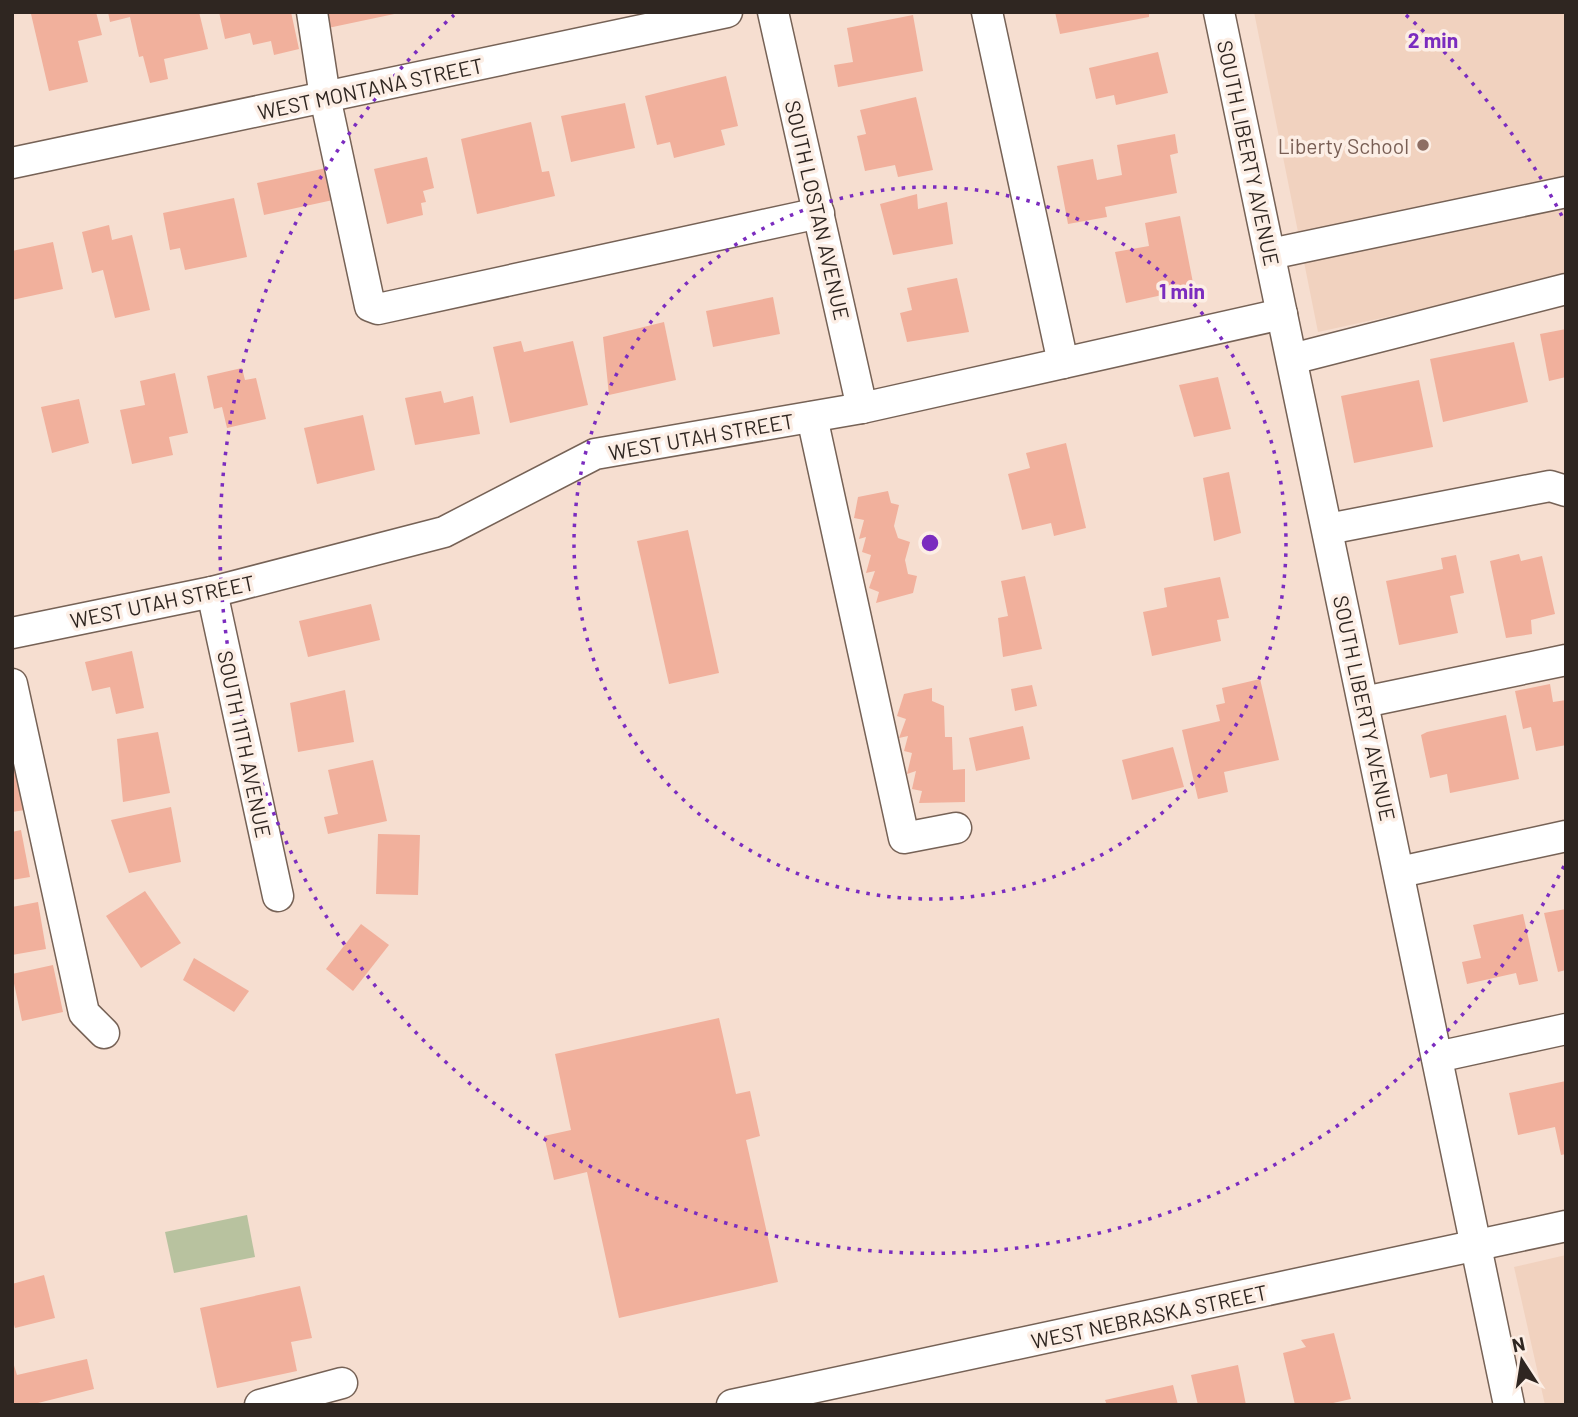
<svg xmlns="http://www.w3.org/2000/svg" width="1578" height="1417" font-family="Barlow,sans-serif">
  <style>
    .built { fill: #f1d2bf }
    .green { fill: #b8c29f }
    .building { fill: #f1b09c }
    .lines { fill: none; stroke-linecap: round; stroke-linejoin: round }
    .minor-casing { stroke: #766256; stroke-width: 33 }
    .minor { stroke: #fff; stroke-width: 30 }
    .ring { fill: none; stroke: #7b2cbf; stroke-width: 3.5; stroke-dasharray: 3.5 7 }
    .education-dot { fill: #8d6e63; stroke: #fceee5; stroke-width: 2.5 }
    .labels { text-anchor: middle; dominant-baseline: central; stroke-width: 7; stroke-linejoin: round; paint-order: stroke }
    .street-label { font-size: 21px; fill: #2f2621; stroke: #fceee5 }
    .education-label { font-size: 21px; fill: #785e54; stroke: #fceee5; text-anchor: end }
    .centre { fill: #7b2cbf; stroke: #fceee5; stroke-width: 3.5 }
    .ring-label { font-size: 21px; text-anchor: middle; font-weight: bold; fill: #7b2cbf; stroke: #fceee5; stroke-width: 7; stroke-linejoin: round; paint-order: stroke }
  </style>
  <rect width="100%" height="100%" fill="#f6ded0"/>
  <g class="built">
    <polygon points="1254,12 1566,12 1566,278 1318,332"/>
    <polygon points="1566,1255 1566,1405 1545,1405 1514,1267"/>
  </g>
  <polygon class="green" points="247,1215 255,1257 174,1273 165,1232"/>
  <g class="building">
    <polygon points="39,12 96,12 102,35 78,41 88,82 49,91 31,14"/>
    <polygon points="108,12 199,12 208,49 164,59 168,79 150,83 143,56 139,57 130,17 110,22"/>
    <polygon points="219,12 291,12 299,49 274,55 271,41 253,45 250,33 225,39"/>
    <polygon points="325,12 399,12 399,13 328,28"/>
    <polygon points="1055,12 1149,12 1149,17 1060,34"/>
    <polygon points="913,15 923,71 838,87 834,65 853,62 847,28"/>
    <polygon points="1158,52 1168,93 1116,105 1114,95 1096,99 1089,68"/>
    <polygon points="726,76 738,126 721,130 725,145 674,158 670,142 657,145 645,96"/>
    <polygon points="916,97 933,170 898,177 895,165 865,171 857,136 866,134 860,110"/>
    <polygon points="625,103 635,148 571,162 561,116"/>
    <polygon points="531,122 542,172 549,171 555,196 477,214 461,139"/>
    <polygon points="1175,134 1178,153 1170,155 1177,193 1105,207 1107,217 1068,224 1057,166 1093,159 1097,180 1122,175 1117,145"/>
    <polygon points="427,157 434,188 423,191 426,202 421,203 423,215 387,224 374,169"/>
    <polygon points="326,168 333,200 264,215 257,183"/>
    <polygon points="917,194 918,209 947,202 953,244 893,255 880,204"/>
    <polygon points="234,198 247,257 185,270 180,248 170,250 163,213"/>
    <polygon points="1180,216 1194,288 1126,303 1115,252 1149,246 1145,223"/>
    <polygon points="109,225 112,240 132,235 150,310 115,318 103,270 92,273 82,232"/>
    <polygon points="53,242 63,289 12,300 12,251"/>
    <polygon points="957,278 969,332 907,342 900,313 912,310 907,288"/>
    <polygon points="773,297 780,334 713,347 706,311"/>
    <polygon points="664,322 676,380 609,395 603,337"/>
    <polygon points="1566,329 1566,377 1549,381 1540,334"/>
    <polygon points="521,341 524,352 573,341 588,405 510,423 493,347"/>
    <polygon points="1514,342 1528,402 1443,422 1430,359"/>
    <polygon points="242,368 245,380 256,378 266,419 227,428 222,407 214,409 207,376"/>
    <polygon points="175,373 188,433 169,437 173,455 132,464 120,410 145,405 140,381"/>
    <polygon points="1218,377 1231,429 1194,437 1179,385"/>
    <polygon points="1419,380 1433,447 1354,463 1341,396"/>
    <polygon points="441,391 444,403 473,396 480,434 415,445 405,398"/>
    <polygon points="79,399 89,443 52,453 41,407"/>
    <polygon points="363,415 375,470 317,484 304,428"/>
    <polygon points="1066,443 1086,528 1054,536 1051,523 1022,530 1008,474 1030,468 1026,453"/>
    <polygon points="1229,472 1241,533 1214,541 1203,478"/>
    <polygon points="888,491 891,503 899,505 894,526 898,538 910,542 905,560 908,574 917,576 913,593 876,603 879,592 869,588 875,571 866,573 871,555 862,552 866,537 859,539 864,520 854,518 858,497"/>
    <polygon points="688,530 719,673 669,684 637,541"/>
    <polygon points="1519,554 1521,561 1542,556 1555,614 1531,620 1532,634 1506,638 1490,561"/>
    <polygon points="1456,555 1464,593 1450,596 1458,633 1399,645 1386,581 1443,569 1441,558"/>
    <polygon points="1025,576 1042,649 1003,657 998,618 1008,616 1001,581"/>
    <polygon points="1220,577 1229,618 1217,620 1221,641 1152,656 1143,612 1167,607 1164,588"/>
    <polygon points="371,604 380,640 308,657 299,621"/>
    <polygon points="132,651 144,708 116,714 110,687 92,691 85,662"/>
    <polygon points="1260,679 1279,760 1224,772 1228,792 1198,799 1182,730 1220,721 1216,705 1225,703 1222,688"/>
    <polygon points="1550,684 1553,702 1566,700 1566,745 1536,751 1531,727 1523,729 1515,691"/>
    <polygon points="1032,685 1037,706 1015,711 1011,689"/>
    <polygon points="932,688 932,701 944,706 945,737 952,737 953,770 965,769 965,802 919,803 922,791 912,789 916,771 907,774 912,753 904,751 908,736 899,738 906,719 897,716 904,694"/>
    <polygon points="345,690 354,742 298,752 290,703"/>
    <polygon points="1506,715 1519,779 1450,793 1447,774 1430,778 1421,735 1427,732"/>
    <polygon points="1023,726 1030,759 976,771 969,738"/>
    <polygon points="158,732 170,793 123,802 117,739"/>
    <polygon points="1173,747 1184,787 1132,800 1122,760"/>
    <polygon points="373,760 387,821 328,834 324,817 338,814 328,770"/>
    <polygon points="16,762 25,810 12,812 12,763"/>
    <polygon points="171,807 181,862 129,873 111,820"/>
    <polygon points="21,830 30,877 12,880 12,832"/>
    <polygon points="378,834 420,835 418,895 376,894"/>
    <polygon points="145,891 181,943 141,968 106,916"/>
    <polygon points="38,902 46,949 12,955 12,907"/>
    <polygon points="1566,909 1566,970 1558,972 1544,913"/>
    <polygon points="1523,914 1538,981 1519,985 1516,973 1467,984 1462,962 1481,958 1473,925"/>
    <polygon points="361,924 389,945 353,991 326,969"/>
    <polygon points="194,958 249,991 234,1012 183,980"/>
    <polygon points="53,965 63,1012 22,1021 12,974"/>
    <polygon points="719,1018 736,1094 750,1091 760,1136 746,1140 778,1282 619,1318 587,1172 554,1180 544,1136 571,1130 555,1054"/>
    <polygon points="1566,1081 1566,1154 1561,1155 1555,1127 1518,1135 1509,1093"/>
    <polygon points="44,1275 55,1318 15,1328 12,1318 12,1284"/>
    <polygon points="300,1286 312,1338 291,1342 297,1371 217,1388 200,1308"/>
    <polygon points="1334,1333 1351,1399 1324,1405 1295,1405 1283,1353 1306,1347 1301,1340"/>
    <polygon points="12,1359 17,1375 87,1359 94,1389 30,1405 12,1405"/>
    <polygon points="1238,1365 1246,1405 1198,1405 1191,1375"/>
    <polygon points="1173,1385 1178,1405 1107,1405 1105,1400"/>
  </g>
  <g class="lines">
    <defs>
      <g id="minor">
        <polyline points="312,12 325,97 370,306 378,309 819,213"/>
        <polyline points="773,12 862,408"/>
        <polyline points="987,12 1063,363"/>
        <polyline points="1219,12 1509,1405"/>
        <polyline points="12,163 727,12"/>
        <polyline points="1270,254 1566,192"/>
        <polyline points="1292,359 1566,289"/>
        <polyline points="812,417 904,838 956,828"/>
        <polyline points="1328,529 1550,486 1566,491"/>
        <polyline points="212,592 278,896"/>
        <polyline points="12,633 212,592 444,532 595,454 862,408 1282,314"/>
        <polyline points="12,684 84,1013 104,1033"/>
        <polyline points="1364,702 1566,660"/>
        <polyline points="1400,872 1566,836"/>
        <polyline points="1437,1057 1566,1029"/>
        <polyline points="260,1405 342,1383"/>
        <polyline points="732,1405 1566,1226"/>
      </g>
    </defs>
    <use href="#minor" class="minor-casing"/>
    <use href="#minor" class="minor"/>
  </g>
  <g class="ring">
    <circle cx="930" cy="543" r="356"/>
    <path d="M1564 866A711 711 0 1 1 454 15M1406 15A711 711 0 0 1 1564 220"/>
  </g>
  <circle class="education-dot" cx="1423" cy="145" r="7"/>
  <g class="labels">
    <g class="street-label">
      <text transform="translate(370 88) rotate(-12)">WEST MONTANA STREET</text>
      <text transform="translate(1249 153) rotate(78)">SOUTH LIBERTY AVENUE</text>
      <text transform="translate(818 210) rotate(77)">SOUTH LOSTAN AVENUE</text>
      <text transform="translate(701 436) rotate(-10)">WEST UTAH STREET</text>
      <text transform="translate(162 601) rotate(-12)">WEST UTAH STREET</text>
      <text transform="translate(1365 708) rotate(78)">SOUTH LIBERTY AVENUE</text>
      <text transform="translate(245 744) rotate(78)">SOUTH 11TH AVENUE</text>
      <text transform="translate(1149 1316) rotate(-12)">WEST NEBRASKA STREET</text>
    </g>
    <g class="education-label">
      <text x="1409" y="145">Liberty School</text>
    </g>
  </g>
  <circle cx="930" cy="543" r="10" class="centre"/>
  <g class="ring-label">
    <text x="1433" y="48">2 min</text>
    <text x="1182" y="299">1 min</text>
  </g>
  <rect width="1578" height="1417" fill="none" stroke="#2f2621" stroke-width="28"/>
  <g transform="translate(1522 1361) rotate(348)" stroke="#fceee5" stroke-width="5" paint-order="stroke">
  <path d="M0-5L12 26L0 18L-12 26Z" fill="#2f2621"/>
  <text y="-10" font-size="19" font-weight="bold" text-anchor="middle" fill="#2f2621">N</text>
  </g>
</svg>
